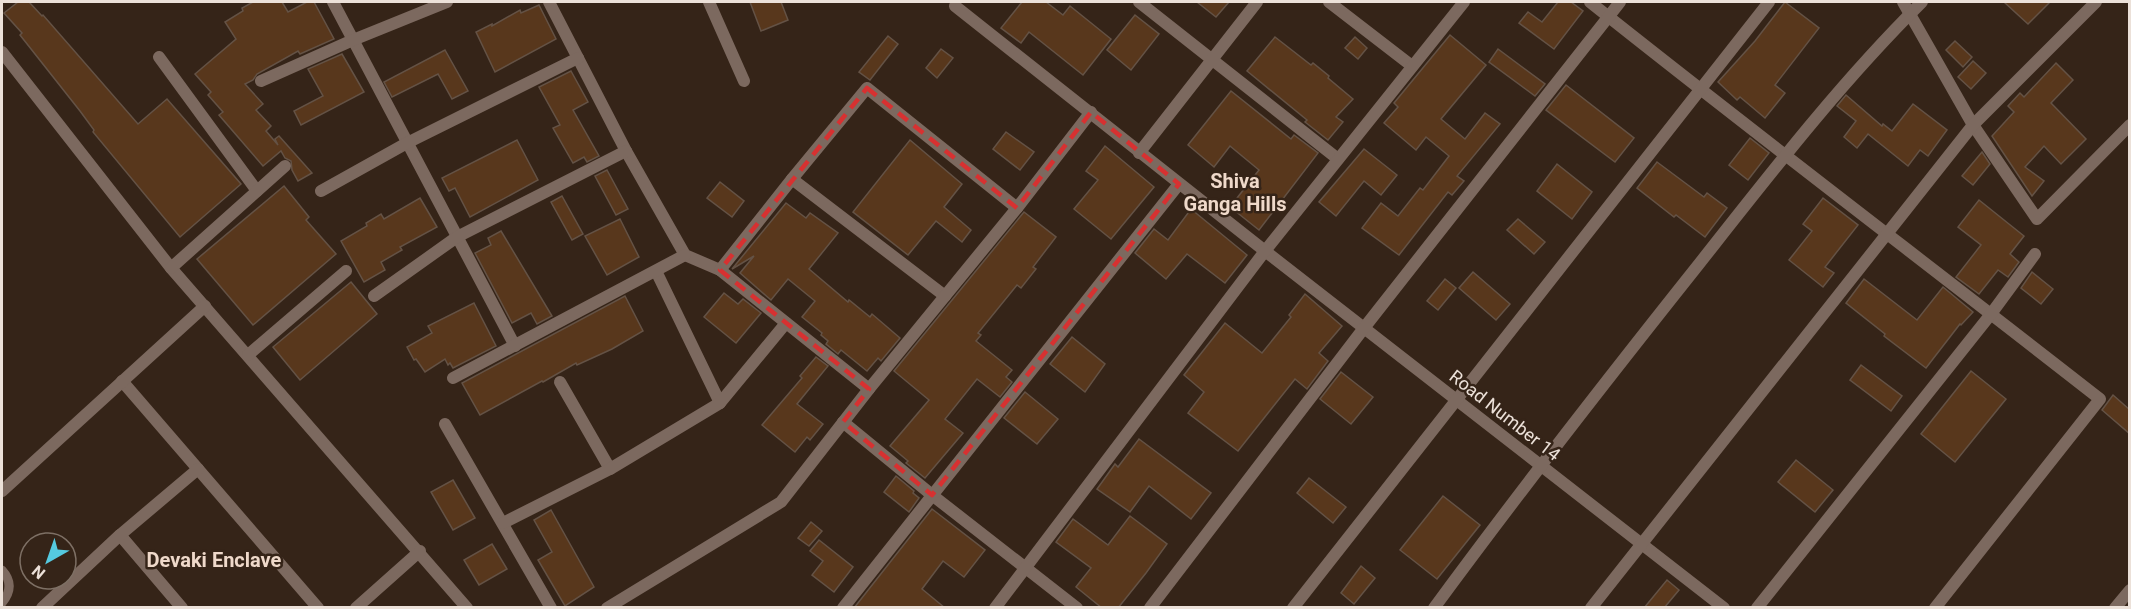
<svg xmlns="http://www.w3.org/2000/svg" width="2131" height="609" font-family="Roboto,sans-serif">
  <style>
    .building { fill: #58371c; stroke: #645245; stroke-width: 1.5 }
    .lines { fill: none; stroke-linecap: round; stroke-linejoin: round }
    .lane { stroke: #7c695f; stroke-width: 9 }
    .street { stroke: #7c695f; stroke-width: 12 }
    .marked { fill: none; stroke: #d73131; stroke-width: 4.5; stroke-dasharray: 12 8; stroke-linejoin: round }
    .labels { text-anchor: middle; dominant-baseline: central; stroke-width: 5; stroke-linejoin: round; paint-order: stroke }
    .street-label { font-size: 18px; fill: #ece1d9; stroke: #352418 }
    .neighbourhood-label { font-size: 20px; font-weight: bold; fill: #efd9ca; stroke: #352418 }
  </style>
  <rect width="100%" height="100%" fill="#352418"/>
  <g class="building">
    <polygon points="18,2 29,2 42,16 43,15 138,124 167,99 241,184 180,237 93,132 94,130 80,111 20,35 22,33 4,13"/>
    <polygon points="253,2 282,2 288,12 307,2 314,2 334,39 300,54 298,51 257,74 253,80 245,84 263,104 256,110 271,126 266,131 278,145 275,139 279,136 312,173 298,181 292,170 291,161 285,158 281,151 263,166 219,115 223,112 208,95 211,92 195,74 236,39 225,22 243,11 242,8"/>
    <polygon points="750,2 781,2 788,20 761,31"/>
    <polygon points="1022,2 1046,2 1063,15 1070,6 1111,39 1083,75 1029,32 1021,43 1001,28"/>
    <polygon points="1197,2 1229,2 1216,17"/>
    <polygon points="1558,2 1571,2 1583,11 1554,49 1519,23 1528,12 1542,22"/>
    <polygon points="1785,2 1819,28 1775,85 1785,93 1765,118 1740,97 1737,100 1718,82 1755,41"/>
    <polygon points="2004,2 2050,2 2028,24"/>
    <polygon points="539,5 556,39 495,72 476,32 492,24 492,26 520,10 521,13"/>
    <polygon points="1135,15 1159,34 1131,70 1107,50"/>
    <polygon points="1450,35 1486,65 1441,119 1465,139 1485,113 1500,124 1457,176 1464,181 1452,195 1448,192 1399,255 1362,228 1381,203 1398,216 1420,188 1423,190 1449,156 1426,137 1416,150 1384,123 1398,107 1394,103"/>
    <polygon points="888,36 898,44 870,80 859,72"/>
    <polygon points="1275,37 1311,65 1313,63 1329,76 1328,78 1353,99 1336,117 1343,122 1328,140 1305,122 1307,120 1247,71"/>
    <polygon points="1355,37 1367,48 1358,59 1345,48"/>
    <polygon points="1955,41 1972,57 1963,67 1946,50"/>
    <polygon points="941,49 953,58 937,78 926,68"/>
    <polygon points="1498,49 1545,84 1535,96 1489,62"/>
    <polygon points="445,50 468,91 452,99 438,74 392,97 384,82"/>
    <polygon points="342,54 364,92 301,125 294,111 323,96 308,69"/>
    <polygon points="1973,61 1986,73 1971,89 1958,77"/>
    <polygon points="2056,63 2073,80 2051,103 2086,139 2061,164 2044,146 2025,167 2044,181 2032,196 1992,136 2014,112 2008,106 2020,93 2024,97"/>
    <polygon points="571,71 588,102 573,110 599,156 587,162 584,157 573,163 553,128 560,125 539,87"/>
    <polygon points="1566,85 1634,138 1615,162 1546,110"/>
    <polygon points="1231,91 1291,139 1294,135 1318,153 1259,230 1230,207 1259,170 1230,146 1214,167 1188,145"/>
    <polygon points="1846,95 1882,126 1883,124 1892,131 1913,104 1947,130 1928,156 1920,150 1908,166 1868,134 1857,148 1844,137 1856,121 1837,106"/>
    <polygon points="1006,132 1034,152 1020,170 993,149"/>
    <polygon points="1750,138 1769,153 1748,180 1729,165"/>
    <polygon points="517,140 538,180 470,217 455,188 449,191 442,178"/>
    <polygon points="910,140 962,184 944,207 971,230 962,242 936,221 908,255 853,212"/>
    <polygon points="1105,146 1154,187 1111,239 1074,209 1098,180 1086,171"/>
    <polygon points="1364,149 1397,175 1381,195 1364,181 1336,216 1319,202"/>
    <polygon points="1982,152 1990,164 1973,185 1962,176"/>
    <polygon points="1657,162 1704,197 1707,193 1727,208 1705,237 1676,215 1674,217 1637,188"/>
    <polygon points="1557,164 1592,192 1572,219 1537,191"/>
    <polygon points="607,170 628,209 616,215 595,176"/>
    <polygon points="720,182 744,201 732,217 707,198"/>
    <polygon points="284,186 309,217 306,220 336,254 253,325 197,259"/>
    <polygon points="562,196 583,234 572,240 551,202"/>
    <polygon points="420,198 437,227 400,247 402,250 381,262 385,270 364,282 341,241 367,226 366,223 381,214 384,219"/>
    <polygon points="1823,198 1858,225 1825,267 1834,273 1823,287 1789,260 1812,231 1803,224"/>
    <polygon points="1979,200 2024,236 2010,254 2019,262 2008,277 1998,270 1979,294 1956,277 1981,245 1958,227"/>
    <polygon points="786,203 806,218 810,213 838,233 809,269 848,302 849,300 870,317 872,314 900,338 881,361 878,358 867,371 841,350 838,354 826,344 828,341 821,335 822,333 802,317 815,301 788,279 771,300 740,273 754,256 732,269"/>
    <polygon points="1191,209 1247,255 1225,283 1187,254 1166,279 1135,253 1154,229 1168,240"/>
    <polygon points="1024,212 1056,237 1033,267 1036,269 1021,288 1017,285 978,333 981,335 976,341 1012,370 1006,377 1012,382 1000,397 977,379 945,419 963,433 925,478 906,463 908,461 890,446 929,400 894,371"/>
    <polygon points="620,219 639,257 607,275 585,236"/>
    <polygon points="1518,219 1545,242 1534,254 1507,230"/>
    <polygon points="501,231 552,316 537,324 531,313 512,323 475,253 491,245 488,238"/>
    <polygon points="1473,272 1510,304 1496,320 1459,288"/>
    <polygon points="2032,272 2053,289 2041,304 2021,288"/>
    <polygon points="1445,279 1456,288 1438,310 1427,301"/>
    <polygon points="1864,279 1917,320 1943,287 1973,312 1961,325 1960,324 1926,368 1884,336 1885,334 1846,303"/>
    <polygon points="351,282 377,314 300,380 273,347"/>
    <polygon points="724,293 738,304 743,299 761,313 736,343 704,317"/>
    <polygon points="1305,294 1342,326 1319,353 1328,361 1307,389 1295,379 1238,451 1188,413 1204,392 1184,375 1225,323 1262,353 1291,317 1289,315"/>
    <polygon points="625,296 643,331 612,349 577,365 576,363 543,382 542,381 480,415 462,383"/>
    <polygon points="474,303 496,346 453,368 450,363 448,365 445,359 425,372 416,359 414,360 407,347 432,333 428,326"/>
    <polygon points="1072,337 1105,364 1085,392 1050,364"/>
    <polygon points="816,357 828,366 797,404 823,424 810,440 807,437 795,452 762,425 802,378 800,376"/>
    <polygon points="1861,365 1902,396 1891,411 1850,380"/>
    <polygon points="1971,371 2006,399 1955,462 1921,434"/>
    <polygon points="1341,372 1373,397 1351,424 1320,399"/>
    <polygon points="1025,392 1058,419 1037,444 1004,418"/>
    <polygon points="2113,395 2130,410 2130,434 2102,410"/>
    <polygon points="1139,439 1211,493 1191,519 1149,486 1130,512 1097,489 1115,464 1118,467"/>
    <polygon points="1796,460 1833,490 1815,512 1778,482"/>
    <polygon points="896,476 914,491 913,493 919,498 909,512 884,492"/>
    <polygon points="1309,478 1346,507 1333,523 1297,493"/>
    <polygon points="453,480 475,518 453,530 431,492"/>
    <polygon points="1443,496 1480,525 1437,579 1400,550"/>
    <polygon points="932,509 985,550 964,577 943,561 922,589 945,608 854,608"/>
    <polygon points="551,510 594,587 565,606 538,560 552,552 534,520"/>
    <polygon points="1130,516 1167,544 1146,573 1118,608 1102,608 1076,587 1091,568 1056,542 1073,519 1108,545"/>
    <polygon points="811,522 822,531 809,546 798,538"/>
    <polygon points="819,540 853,567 834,592 812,575 823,561 810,551"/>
    <polygon points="492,544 507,569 479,585 464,560"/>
    <polygon points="1361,566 1375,578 1354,604 1341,593"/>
    <polygon points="1667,580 1679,590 1664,608 1644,608"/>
  </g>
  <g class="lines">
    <path class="lane" d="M2,570C12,581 11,592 2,603"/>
    <g class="street">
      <polyline points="333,2 515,346"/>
      <polyline points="549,2 626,151 685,255 720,270 869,389"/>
      <polyline points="709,2 744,81"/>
      <polyline points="1139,2 1338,159"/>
      <polyline points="1329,2 1412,66"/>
      <path d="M1590,2C1758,136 1930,266 2100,399L1935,608"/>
      <polyline points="1903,2 1973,125 2037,219 2130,125"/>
      <polyline points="955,6 1265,251 1724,608"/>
      <polyline points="2,52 171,268 467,608"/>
      <polyline points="159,57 257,191"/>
      <polyline points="261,81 353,40 447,2"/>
      <polyline points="1139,153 1257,2"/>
      <polyline points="792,179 945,296"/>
      <polyline points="321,191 407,143 578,58"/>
      <polyline points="171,268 285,166"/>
      <polyline points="720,270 792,179 867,88 1017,208"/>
      <polyline points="656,271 720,403"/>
      <polyline points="374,296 457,237 626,151"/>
      <polyline points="248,355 346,271"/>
      <polyline points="453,378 685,255"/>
      <polyline points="122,381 318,608"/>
      <polyline points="560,382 610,469"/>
      <polyline points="843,422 932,495 1077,608"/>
      <polyline points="445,424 551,608"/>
      <polyline points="2,491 205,306"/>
      <polyline points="503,523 610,469 720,403 786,323"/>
      <polyline points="120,535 182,608"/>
      <polyline points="42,608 120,535 198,469"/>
      <polyline points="356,608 420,551"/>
      <polyline points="607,608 781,502 869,389 1017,208 1091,112"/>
      <polyline points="843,608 1179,184"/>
      <polyline points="995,608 1265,251 1464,2"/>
      <polyline points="1150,608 1364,328 1620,2"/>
      <polyline points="1293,608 1769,2"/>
      <path d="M1434,608C1520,491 1609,377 1699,264C1770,174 1841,82 1922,2"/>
      <polyline points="1591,608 1973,125 2096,2"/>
      <polyline points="1757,608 1991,314 2035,254"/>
      <polyline points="2115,608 2130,590"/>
    </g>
  </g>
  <path class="marked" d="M867,88L1017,208L1091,112L1179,184L932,495L843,422L869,389L720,270Z"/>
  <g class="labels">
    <g class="street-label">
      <text transform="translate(1505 415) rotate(38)">Road Number 14</text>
    </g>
    <g class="neighbourhood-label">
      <text x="1235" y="181">Shiva<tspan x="1235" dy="23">Ganga Hills</tspan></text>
      <text x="214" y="560">Devaki Enclave</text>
    </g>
  </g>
  <rect width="2131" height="609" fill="none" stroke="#ece1d9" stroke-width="6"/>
  <g transform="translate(48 561) rotate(220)"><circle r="28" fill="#352418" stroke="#7e7065" stroke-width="1.5"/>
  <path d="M0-4.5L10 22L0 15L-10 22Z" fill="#55cae0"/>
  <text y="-9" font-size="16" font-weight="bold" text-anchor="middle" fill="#ece1d9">N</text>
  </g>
</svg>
